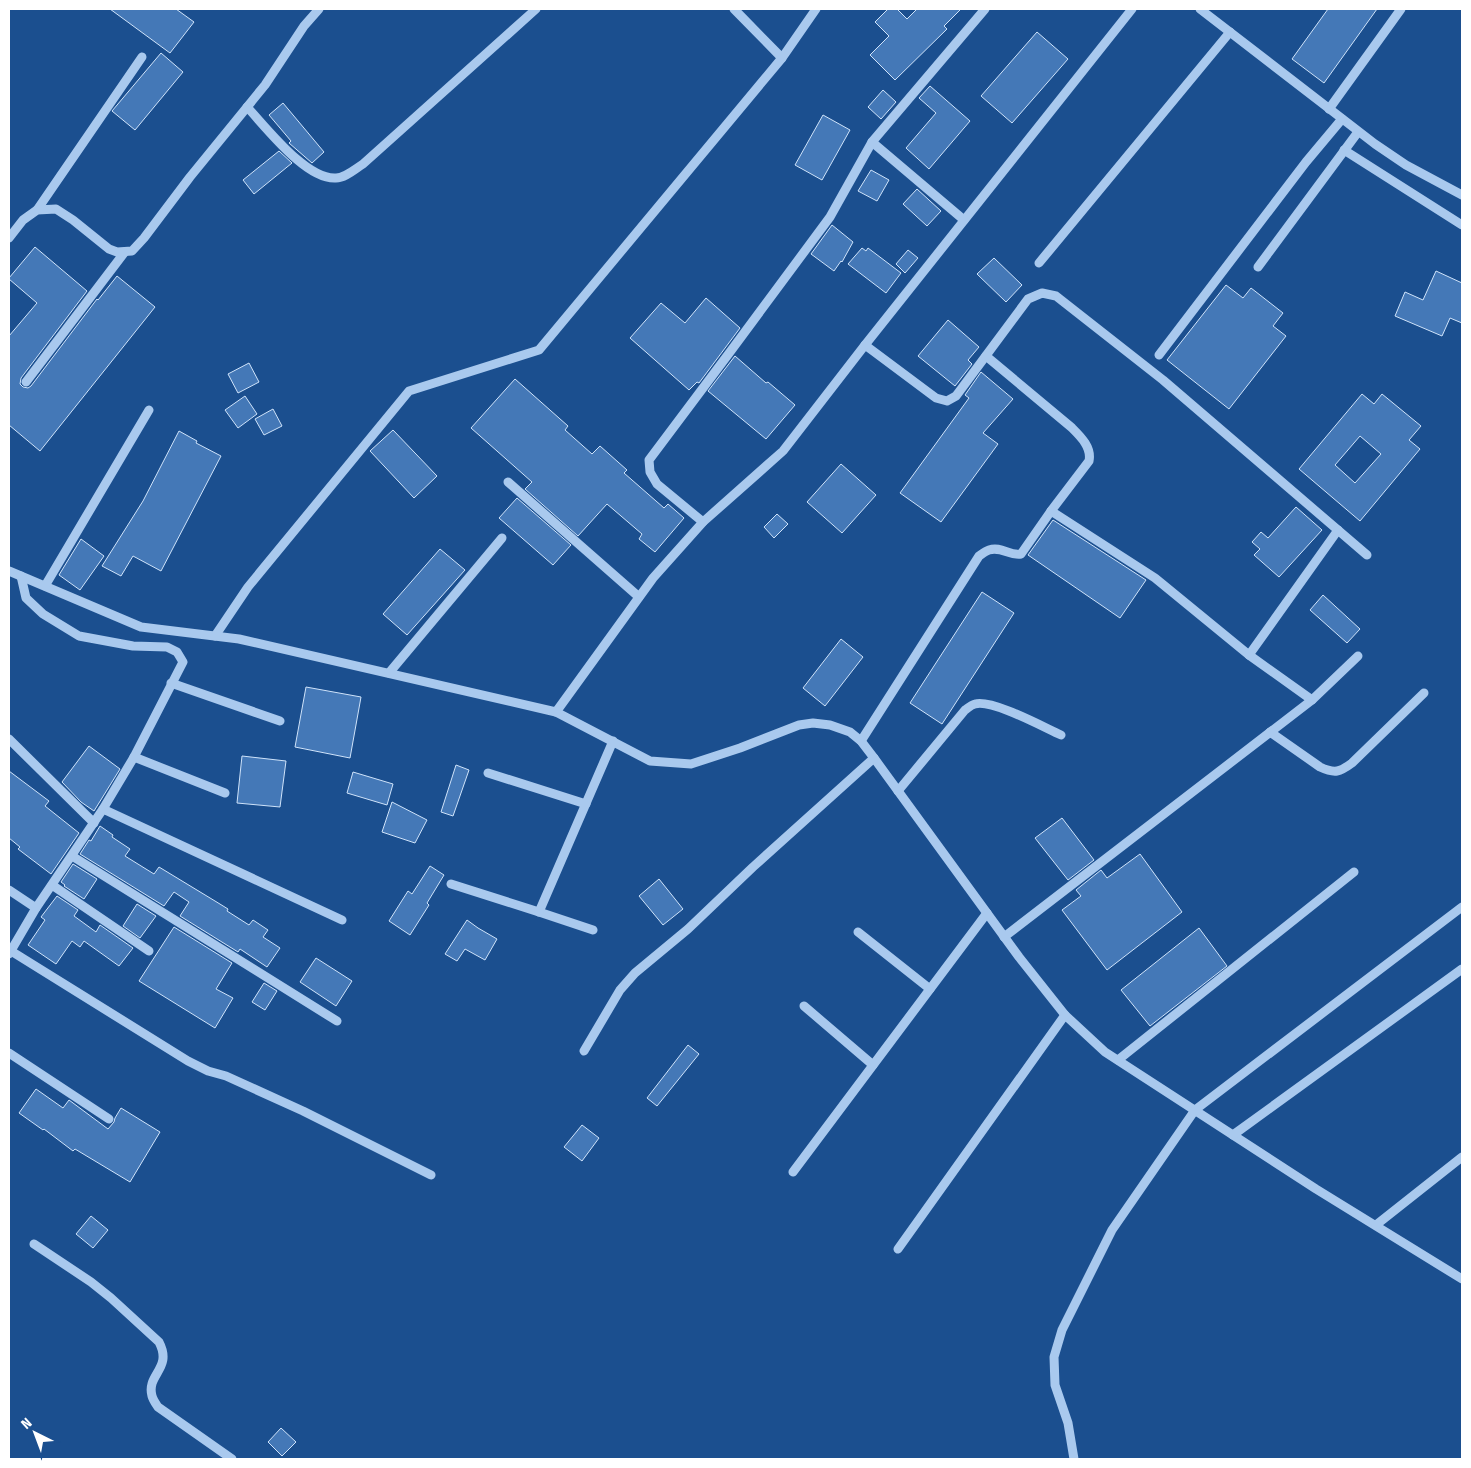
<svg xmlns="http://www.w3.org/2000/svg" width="1471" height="1468" font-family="'Fira Sans Condensed',sans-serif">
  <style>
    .building { fill: #4478b7; stroke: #cfe3fa; fill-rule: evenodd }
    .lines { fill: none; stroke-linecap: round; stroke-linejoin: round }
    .minor { stroke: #a9c9ee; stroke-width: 9 }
  </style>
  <rect width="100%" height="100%" fill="#1b4f8f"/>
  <g class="building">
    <polygon points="110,9 176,9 194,22 170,53"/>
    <polygon points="888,9 897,9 907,19 917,9 961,9 944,26 947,29 895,80 870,55 889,36 875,22"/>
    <polygon points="1328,9 1377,9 1324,83 1292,59"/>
    <polygon points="1037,32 1068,59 1012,123 981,96"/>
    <polygon points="161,53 183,72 135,130 112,111"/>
    <polygon points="930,86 970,121 929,169 906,148 936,113 919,98"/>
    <polygon points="883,90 896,102 881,119 868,107"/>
    <polygon points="283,103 324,152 312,163 289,143 291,141 269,115"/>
    <polygon points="823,115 850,130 822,180 795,165"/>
    <polygon points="279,151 292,163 254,194 243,180"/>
    <polygon points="871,170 889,180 877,201 858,191"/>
    <polygon points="917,189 941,211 927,226 903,204"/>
    <polygon points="832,225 853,242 842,262 841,261 834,271 811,254"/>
    <polygon points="35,247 87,291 21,378 20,384 23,387 28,388 31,386 97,299 98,300 117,276 155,307 40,451 9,425 9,336 37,303 9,279 9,278"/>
    <polygon points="862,248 866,251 868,248 901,273 886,293 848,264"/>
    <polygon points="908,250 918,258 905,273 896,264"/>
    <polygon points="994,258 1022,285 1006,302 977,274"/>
    <polygon points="1436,271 1462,283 1462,323 1450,318 1442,336 1395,316 1405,292 1423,300"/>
    <polygon points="1226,285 1243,298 1251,288 1283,313 1273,326 1286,336 1229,409 1167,360"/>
    <polygon points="706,298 740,328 699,383 697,382 689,390 630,338 661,303 685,323"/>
    <polygon points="948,320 979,347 968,360 972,364 955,386 918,356"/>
    <polygon points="735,356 766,383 768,382 795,405 766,439 708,391"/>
    <polygon points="249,363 259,382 238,393 228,374"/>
    <polygon points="981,372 1013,399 983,433 998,444 941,522 900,493 969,398 965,395"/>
    <polygon points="515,379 568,426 565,430 592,454 600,446 627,470 624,473 664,508 668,504 684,518 655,552 639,539 642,534 607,504 578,536 525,489 532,482 471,428"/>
    <path d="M1362,394L1374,404L1382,394L1421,426L1409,440L1420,449L1360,521L1299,469ZM1360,436L1381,454L1355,483L1335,465Z"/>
    <polygon points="245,396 257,414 238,428 225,410"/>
    <polygon points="273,409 282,426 264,435 255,419"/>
    <polygon points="393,430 437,476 414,498 370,451"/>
    <polygon points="179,431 197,441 196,443 221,456 161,571 133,556 121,576 102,566 143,501"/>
    <polygon points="841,464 876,495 842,533 807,502"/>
    <polygon points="517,498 571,545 553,565 499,518"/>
    <polygon points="1296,507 1322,530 1279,577 1254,555 1260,549 1252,542 1261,532 1268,538"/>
    <polygon points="777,514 788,524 774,538 764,527"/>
    <polygon points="1053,520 1146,580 1120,618 1028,555"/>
    <polygon points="81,539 104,556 80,590 59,575"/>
    <polygon points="440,549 465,570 407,635 383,614"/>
    <polygon points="982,592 1014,613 942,724 910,703"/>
    <polygon points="1323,595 1360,629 1347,643 1310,610"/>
    <polygon points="841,639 863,657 825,706 803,688"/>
    <polygon points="306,687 361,697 350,758 295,747"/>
    <polygon points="89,746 120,769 94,811 81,802 62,782"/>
    <polygon points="242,756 286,761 280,807 237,803"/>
    <polygon points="456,765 469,770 453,816 441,812"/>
    <polygon points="9,771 49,801 45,806 79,833 51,874 18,849 20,847 9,838"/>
    <polygon points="353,772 393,784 387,805 347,793"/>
    <polygon points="392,802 427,820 415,843 382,832"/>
    <polygon points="1062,818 1094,860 1068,880 1035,838"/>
    <polygon points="100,826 113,835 112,837 130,849 125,856 154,874 159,867 215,901 228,909 227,911 249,925 253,920 268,930 263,937 280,948 267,967 240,949 238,952 180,916 189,902 174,892 164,906 80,854 89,840 91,841"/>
    <polygon points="1140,854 1182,912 1107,970 1062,910 1081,896 1076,890 1101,870 1107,878"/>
    <polygon points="73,864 97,879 84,899 64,886 65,885 61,882"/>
    <polygon points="430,866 444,875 427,903 429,905 410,935 389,921 408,891 412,894"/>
    <polygon points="659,879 683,909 663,925 639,896"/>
    <polygon points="57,896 78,910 74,916 96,932 100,925 133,948 119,966 84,941 80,947 72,941 56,964 28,945 45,920 41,917"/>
    <polygon points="137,904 156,916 140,938 123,926"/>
    <polygon points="467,920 478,928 497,939 485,960 465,949 457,961 445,954"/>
    <polygon points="174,927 232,963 216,989 233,998 215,1028 139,981"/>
    <polygon points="1199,928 1227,966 1150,1026 1121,990"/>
    <polygon points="316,958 352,981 336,1006 300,982"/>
    <polygon points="264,983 277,991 265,1010 252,1002"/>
    <polygon points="688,1045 699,1054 657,1106 647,1098"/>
    <polygon points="36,1089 63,1108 69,1100 108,1129 114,1122 115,1118 121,1108 160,1132 130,1182 75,1149 73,1151 44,1129 43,1130 19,1113"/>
    <polygon points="582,1125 599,1138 582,1161 564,1147"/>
    <polygon points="91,1216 108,1230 93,1248 76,1234"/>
    <polygon points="281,1428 296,1442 282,1456 268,1442"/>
  </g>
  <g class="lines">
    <g class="minor">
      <polyline points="734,9 782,58"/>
      <polyline points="1200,9 1375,144 1406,165 1462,195"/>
      <path d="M247,107C266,127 306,180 336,178C345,178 355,169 363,164L536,9"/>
      <polyline points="1329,109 1401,9"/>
      <polyline points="872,142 964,220"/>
      <polyline points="1344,150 1462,225"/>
      <polyline points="37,210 142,57"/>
      <polyline points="9,238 23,220 37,210 56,209 73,220 109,249 117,252 132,251 144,238 190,177 265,85 304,26 319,9"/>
      <polyline points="1039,263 1230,32"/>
      <polyline points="1258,267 1358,132"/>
      <polyline points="865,345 936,398 947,401 956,396 1028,299 1042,293 1056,296 1163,380 1367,555"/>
      <polyline points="1159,355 1306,162 1342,119"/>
      <path d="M986,356L1071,427C1080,436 1092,447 1089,461L1051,511L1155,578L1249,655L1312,700"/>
      <polyline points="26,382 124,253"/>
      <polyline points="508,482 639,597"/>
      <polyline points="703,522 657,484 650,472 649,460 730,352 830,217 872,142 985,9"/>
      <polyline points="9,571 141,627 239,639 556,712 653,578 703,522 783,451 865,345 1132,9"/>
      <polyline points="21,576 26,598 43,614 79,636 133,646 167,647 177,652 183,662 134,757 103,809"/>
      <polyline points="45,586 149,410"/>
      <polyline points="215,636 248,587 409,391 539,350 782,58 816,9"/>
      <polyline points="1249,655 1338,530"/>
      <polyline points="389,673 502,538"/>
      <polyline points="171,683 280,721"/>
      <polyline points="556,712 650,761 691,764 740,748 799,725 813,723 830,725 850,732 861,741 874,758 1019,957 1065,1015 1105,1052 1316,1189 1462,1279"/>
      <path d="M1270,732L1320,767C1335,774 1340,772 1352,763L1424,693"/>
      <polyline points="9,739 94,823"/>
      <path d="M861,741L979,556C982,554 986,551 989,550C1001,546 1010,556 1021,554L1051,511"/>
      <polyline points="134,757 225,793"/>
      <polyline points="488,773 586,804"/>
      <path d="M898,791L965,710C968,708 971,705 975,704C992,699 1043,727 1061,735"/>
      <polyline points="72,856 337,1021"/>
      <polyline points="451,884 539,912 593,930"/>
      <polyline points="52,885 149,951"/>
      <polyline points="9,890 36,908 103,809 342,920"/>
      <polyline points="539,912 613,741"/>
      <polyline points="858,932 930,989"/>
      <polyline points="1004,937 1312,700 1358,656"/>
      <polyline points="11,951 188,1061 208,1071 226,1076 303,1111 431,1175"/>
      <polyline points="9,954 36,908"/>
      <polyline points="804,1006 873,1065"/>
      <polyline points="584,1051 620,990 635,973 688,929 753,867 874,758"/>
      <polyline points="9,1053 109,1119"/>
      <polyline points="1118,1060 1354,872"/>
      <polyline points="1233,1135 1462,969"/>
      <polyline points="793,1172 987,913"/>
      <polyline points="1376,1225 1462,1157"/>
      <path d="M34,1244L91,1282L111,1298L159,1342C173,1369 146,1374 152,1396C153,1400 156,1404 158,1407L232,1459"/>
      <polyline points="898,1249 1065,1015"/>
      <polyline points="1074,1459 1068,1423 1055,1385 1054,1357 1062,1330 1112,1230 1195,1110 1462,907"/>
    </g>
  </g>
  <rect width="1471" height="1468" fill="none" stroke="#ffffff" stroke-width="20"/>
  <g transform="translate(35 1433) rotate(318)" stroke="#1b4f8f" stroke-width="4" paint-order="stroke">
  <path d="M0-4L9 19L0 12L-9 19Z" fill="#ffffff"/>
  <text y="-8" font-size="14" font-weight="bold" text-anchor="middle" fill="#ffffff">N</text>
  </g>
</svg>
